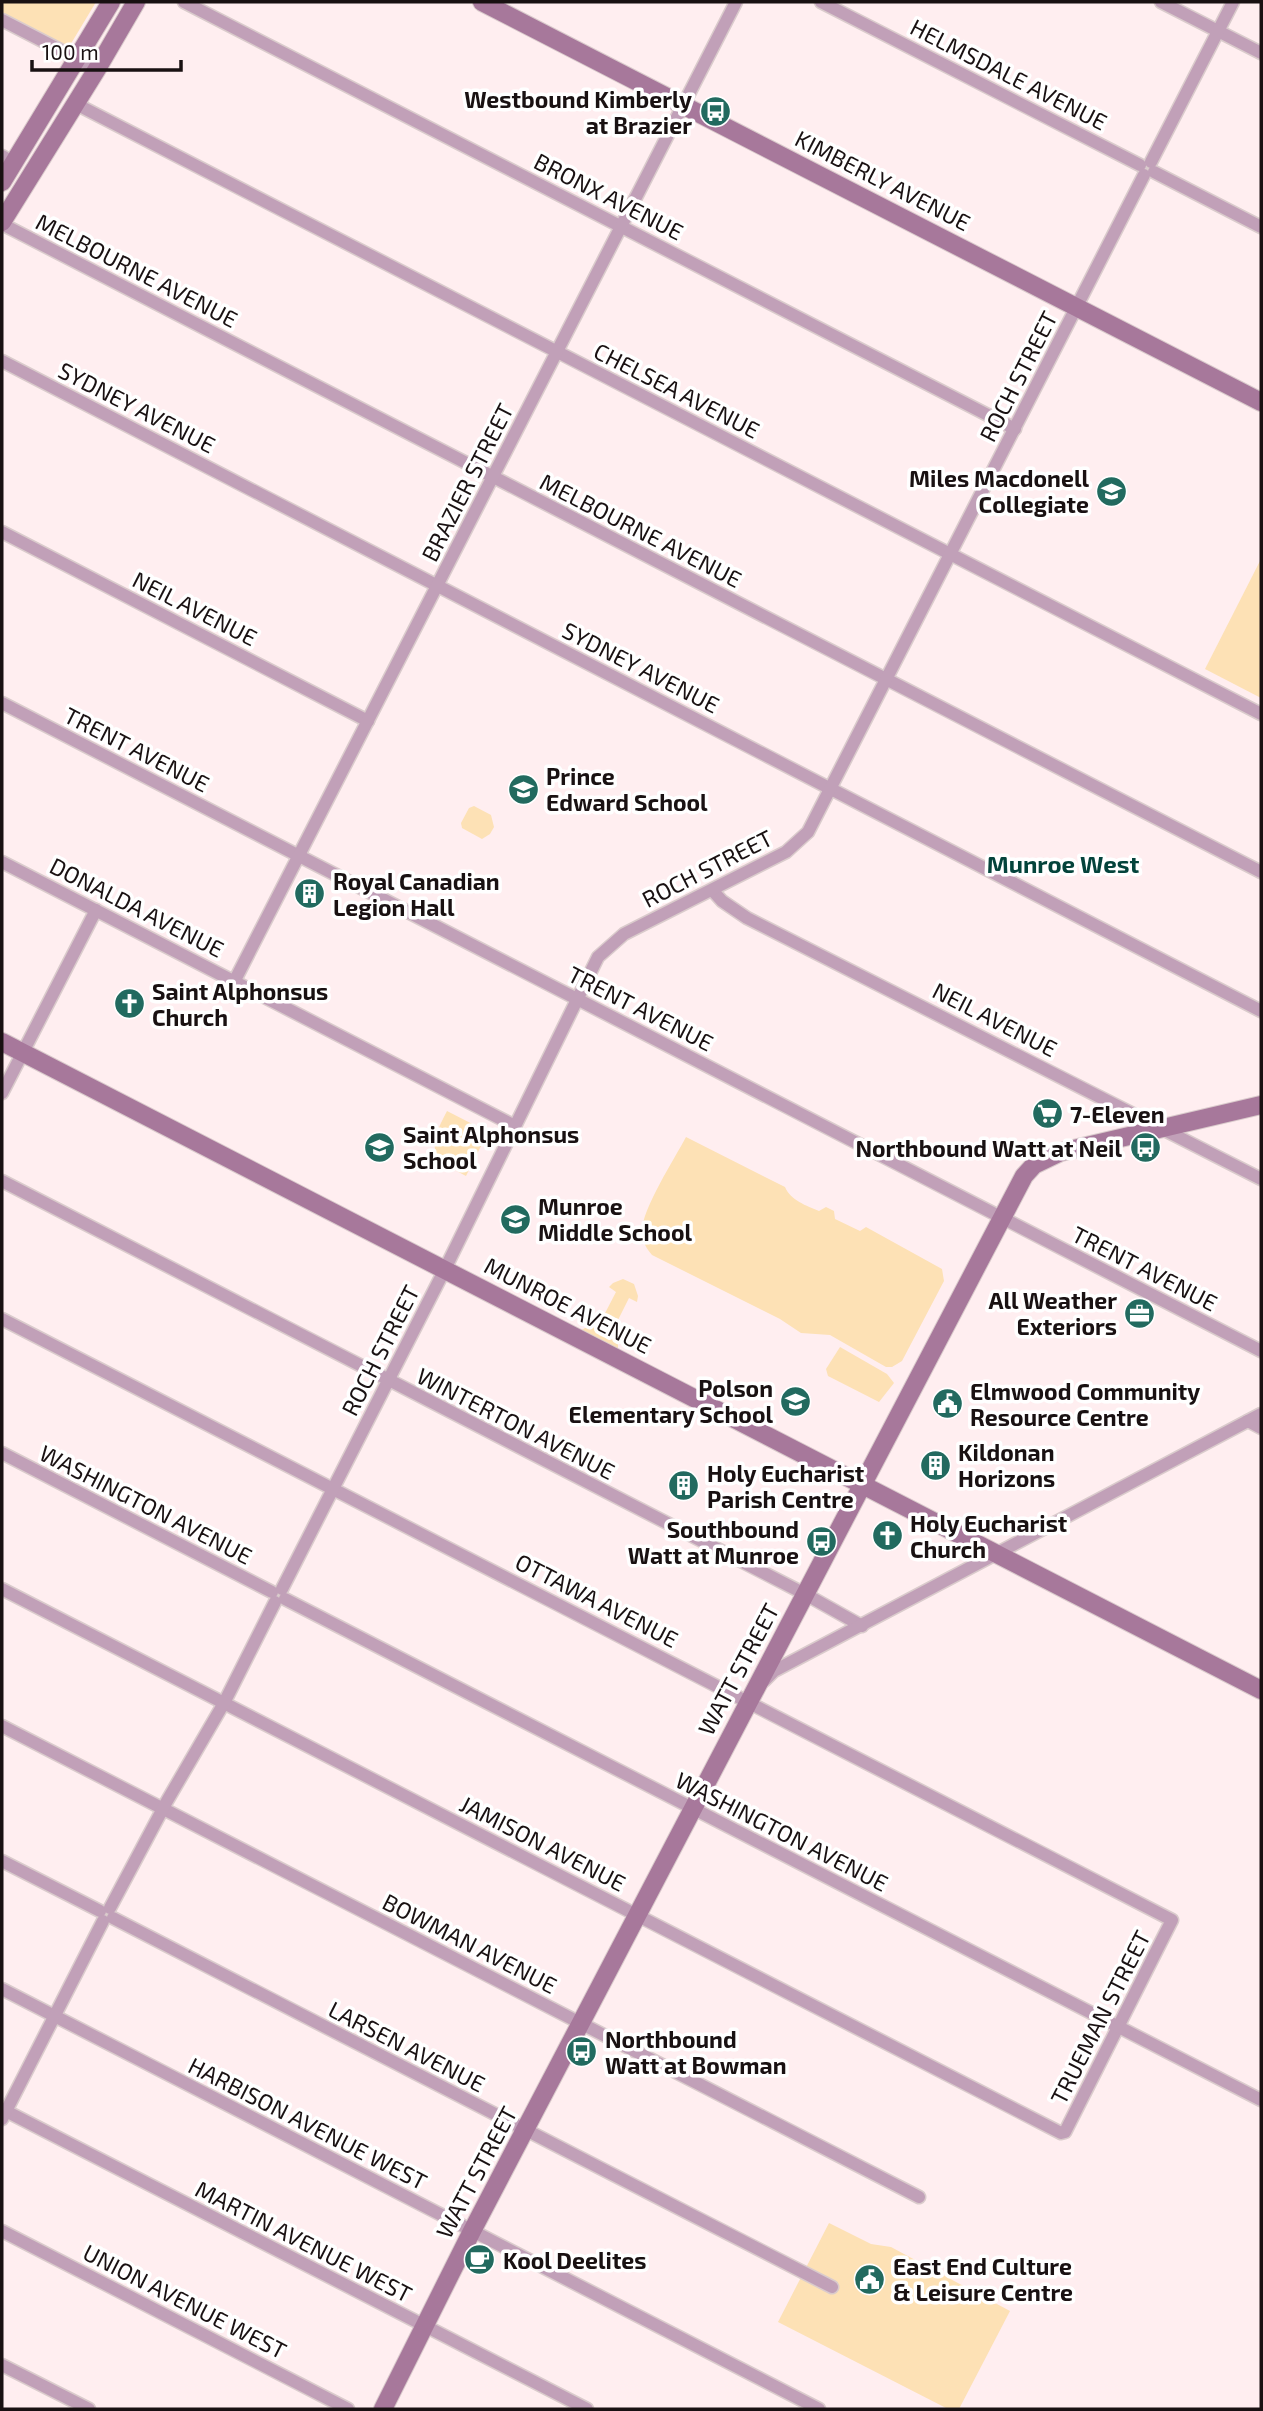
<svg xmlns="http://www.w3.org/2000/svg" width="1263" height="2411" font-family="'Exo 2',sans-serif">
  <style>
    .green { fill: #fde1b5 }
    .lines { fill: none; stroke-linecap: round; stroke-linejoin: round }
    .street-casing { stroke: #dacbcc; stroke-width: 15 }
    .secondary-casing { stroke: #dacbcc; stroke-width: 20 }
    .street { stroke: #c1a0b8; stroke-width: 12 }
    .secondary { stroke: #a7789b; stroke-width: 18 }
    .labels { text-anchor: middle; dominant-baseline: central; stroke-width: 7; stroke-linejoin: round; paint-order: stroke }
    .street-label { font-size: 23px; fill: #191112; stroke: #fff }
    .poi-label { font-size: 23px; font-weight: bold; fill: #191112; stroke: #fff; text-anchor: start }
    .neighbourhood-label { font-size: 24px; font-weight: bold; fill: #04433b; stroke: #fff }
  </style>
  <rect width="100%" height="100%" fill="#ffeef0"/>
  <g class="green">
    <polygon points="2,2 96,2 69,47 2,12"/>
    <polygon points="1261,559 1261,698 1205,669"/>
    <polygon points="474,806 491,815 494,827 490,834 482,839 462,828 461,823 469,808"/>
    <path d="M447,1111L488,1132L466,1176C428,1157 428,1147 447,1111Z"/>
    <path d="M686,1137L785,1187C790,1200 807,1206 819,1211L826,1207L834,1211L835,1219L860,1231L866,1227L942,1269L944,1281L902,1361L892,1367H886L830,1335L801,1333L780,1319L652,1255C646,1248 642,1241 642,1231C642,1209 675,1158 686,1137Z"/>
    <polygon points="623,1279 634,1284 638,1296 637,1302 629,1298 615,1326 622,1330 618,1343 618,1352 579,1332 588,1326 594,1316 602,1319 616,1292 609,1287 613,1283"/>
    <polygon points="840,1347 887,1374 894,1383 879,1402 828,1376 826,1369"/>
    <polygon points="829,2223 871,2244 891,2247 1010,2311 959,2409 948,2409 778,2322"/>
  </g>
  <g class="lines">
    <defs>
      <g id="street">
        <polyline points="184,2 1015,429"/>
        <polyline points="821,2 1140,165"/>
        <polyline points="1161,2 1261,53"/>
        <polyline points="2,20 97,69"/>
        <polyline points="74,103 1261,714"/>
        <polyline points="2,156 14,163"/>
        <polyline points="1151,162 1233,2"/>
        <polyline points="1154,172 1261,227"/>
        <polyline points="2,224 1261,872"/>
        <polyline points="2,361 1261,1011"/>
        <polyline points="2,532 368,721"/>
        <polyline points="2,703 1261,1351"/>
        <polyline points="2,862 515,1126"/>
        <polyline points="713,891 722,901 747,918 1261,1179"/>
        <polyline points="235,980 736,2"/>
        <polyline points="2,1093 96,910"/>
        <polyline points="2,1181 805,1594 862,1626"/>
        <polyline points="2,1319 1172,1920 1065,2132 1061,2133 2,1589"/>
        <polyline points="1248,1421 1261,1428"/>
        <polyline points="2,1453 272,1592"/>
        <polyline points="282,1589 445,1269 598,957 624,934 786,852 808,832 1144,175"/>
        <polyline points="285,1599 1261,2100"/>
        <polyline points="764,1681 774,1671 1261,1414"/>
        <polyline points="2,1726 919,2197"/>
        <polyline points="2,1861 100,1911"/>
        <polyline points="110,1908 167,1801 224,1703 275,1602"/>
        <polyline points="113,1918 832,2287"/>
        <polyline points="2,1989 819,2409"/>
        <polyline points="2,2109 587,2409"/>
        <polyline points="2,2119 103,1921"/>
        <polyline points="2,2231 348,2409"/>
        <polyline points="2,2365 89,2409"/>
      </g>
      <g id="secondary">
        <polyline points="482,2 1261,402"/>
        <polyline points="2,182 111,2"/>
        <polyline points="2,222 97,69 136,2"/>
        <polyline points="2,1042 1261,1690"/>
        <polyline points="383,2409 472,2231 1024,1176 1034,1165 1061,1152 1261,1105"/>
      </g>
    </defs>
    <use href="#street" class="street-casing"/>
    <use href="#secondary" class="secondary-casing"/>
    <use href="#street" class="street"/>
    <use href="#secondary" class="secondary"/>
  </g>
  <defs>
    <symbol id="bus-disc" viewBox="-11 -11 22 22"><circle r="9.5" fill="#226a5f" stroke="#fff"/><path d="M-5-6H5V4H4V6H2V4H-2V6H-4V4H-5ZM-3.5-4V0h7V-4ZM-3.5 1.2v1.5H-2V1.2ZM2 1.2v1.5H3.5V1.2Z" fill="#fff"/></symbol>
    <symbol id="school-disc" viewBox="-11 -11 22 22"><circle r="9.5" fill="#226a5f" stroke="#fff"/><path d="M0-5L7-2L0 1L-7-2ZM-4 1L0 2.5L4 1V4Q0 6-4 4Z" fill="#fff"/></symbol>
    <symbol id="building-disc" viewBox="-11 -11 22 22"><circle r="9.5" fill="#226a5f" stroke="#fff"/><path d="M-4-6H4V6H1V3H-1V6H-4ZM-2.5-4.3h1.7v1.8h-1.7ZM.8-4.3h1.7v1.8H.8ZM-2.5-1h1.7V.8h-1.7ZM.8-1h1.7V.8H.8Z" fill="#fff"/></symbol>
    <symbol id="church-disc" viewBox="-11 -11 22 22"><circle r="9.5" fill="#226a5f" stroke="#fff"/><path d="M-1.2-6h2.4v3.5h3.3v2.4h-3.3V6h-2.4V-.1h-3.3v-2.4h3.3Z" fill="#fff"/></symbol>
    <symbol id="supermarket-disc" viewBox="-11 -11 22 22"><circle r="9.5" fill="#226a5f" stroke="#fff"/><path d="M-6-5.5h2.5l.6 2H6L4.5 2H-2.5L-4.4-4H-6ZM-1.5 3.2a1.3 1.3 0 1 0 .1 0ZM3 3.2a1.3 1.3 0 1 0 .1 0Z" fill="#fff"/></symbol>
    <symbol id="office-disc" viewBox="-11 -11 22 22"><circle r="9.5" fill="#226a5f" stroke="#fff"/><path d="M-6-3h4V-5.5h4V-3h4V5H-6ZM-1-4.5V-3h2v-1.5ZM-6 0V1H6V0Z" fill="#fff"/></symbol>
    <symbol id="civic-disc" viewBox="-11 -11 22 22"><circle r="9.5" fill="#226a5f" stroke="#fff"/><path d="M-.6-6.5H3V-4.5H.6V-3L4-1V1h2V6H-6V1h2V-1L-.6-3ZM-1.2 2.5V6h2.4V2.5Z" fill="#fff"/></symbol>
    <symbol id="cafe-disc" viewBox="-11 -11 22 22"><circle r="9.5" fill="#226a5f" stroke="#fff"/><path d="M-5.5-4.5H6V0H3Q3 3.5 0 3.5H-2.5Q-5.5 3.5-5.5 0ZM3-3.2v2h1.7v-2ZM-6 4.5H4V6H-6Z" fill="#fff"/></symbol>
  </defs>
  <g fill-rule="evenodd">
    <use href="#bus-disc" x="698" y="94" width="35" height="35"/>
    <use href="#school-disc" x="1094" y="474" width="35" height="35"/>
    <use href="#school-disc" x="506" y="772" width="35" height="35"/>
    <use href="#building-disc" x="292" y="876" width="35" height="35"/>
    <use href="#church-disc" x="112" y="986" width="35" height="35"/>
    <use href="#supermarket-disc" x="1030" y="1096" width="35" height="35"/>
    <use href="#school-disc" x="362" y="1130" width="35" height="35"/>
    <use href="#bus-disc" x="1128" y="1130" width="35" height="35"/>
    <use href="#school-disc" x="498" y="1202" width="35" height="35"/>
    <use href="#office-disc" x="1122" y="1296" width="35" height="35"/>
    <use href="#school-disc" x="778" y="1384" width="35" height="35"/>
    <use href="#civic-disc" x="930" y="1386" width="35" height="35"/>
    <use href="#building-disc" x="918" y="1448" width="35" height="35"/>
    <use href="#building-disc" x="666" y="1468" width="35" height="35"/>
    <use href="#church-disc" x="870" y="1518" width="35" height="35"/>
    <use href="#bus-disc" x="804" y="1524" width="35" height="35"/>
    <use href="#bus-disc" x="564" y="2034" width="35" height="35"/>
    <use href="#cafe-disc" x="462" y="2242" width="35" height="35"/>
    <use href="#civic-disc" x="852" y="2262" width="35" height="35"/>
  </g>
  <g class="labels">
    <g class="street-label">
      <text transform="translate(1009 74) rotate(27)">HELMSDALE AVENUE</text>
      <text transform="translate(883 180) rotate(27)">KIMBERLY AVENUE</text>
      <text transform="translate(609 196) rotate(27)">BRONX AVENUE</text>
      <text transform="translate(137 270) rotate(27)">MELBOURNE AVENUE</text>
      <text transform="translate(1018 376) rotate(-63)">ROCH STREET</text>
      <text transform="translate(677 390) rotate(27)">CHELSEA AVENUE</text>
      <text transform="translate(137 407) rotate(27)">SYDNEY AVENUE</text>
      <text transform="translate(467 482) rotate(-63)">BRAZIER STREET</text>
      <text transform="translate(641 530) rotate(27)">MELBOURNE AVENUE</text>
      <text transform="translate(195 608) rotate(27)">NEIL AVENUE</text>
      <text transform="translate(641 667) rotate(27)">SYDNEY AVENUE</text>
      <text transform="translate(137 749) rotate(27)">TRENT AVENUE</text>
      <text transform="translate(707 868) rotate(-27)">ROCH STREET</text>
      <text transform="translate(137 907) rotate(27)">DONALDA AVENUE</text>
      <text transform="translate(641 1008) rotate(27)">TRENT AVENUE</text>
      <text transform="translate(995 1019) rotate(27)">NEIL AVENUE</text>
      <text transform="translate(1145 1268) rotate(27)">TRENT AVENUE</text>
      <text transform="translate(568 1305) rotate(27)">MUNROE AVENUE</text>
      <text transform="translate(380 1350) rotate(-63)">ROCH STREET</text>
      <text transform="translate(516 1423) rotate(27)">WINTERTON AVENUE</text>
      <text transform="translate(146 1504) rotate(27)">WASHINGTON AVENUE</text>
      <text transform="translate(597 1600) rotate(27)">OTTAWA AVENUE</text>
      <text transform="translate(738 1669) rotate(-62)">WATT STREET</text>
      <text transform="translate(782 1831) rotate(27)">WASHINGTON AVENUE</text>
      <text transform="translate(543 1843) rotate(27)">JAMISON AVENUE</text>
      <text transform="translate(470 1943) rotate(27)">BOWMAN AVENUE</text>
      <text transform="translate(1100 2017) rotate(-63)">TRUEMAN STREET</text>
      <text transform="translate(407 2046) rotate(27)">LARSEN AVENUE</text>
      <text transform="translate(308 2123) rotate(27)">HARBISON AVENUE WEST</text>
      <text transform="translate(476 2172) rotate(-62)">WATT STREET</text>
      <text transform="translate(304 2241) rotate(27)">MARTIN AVENUE WEST</text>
      <text transform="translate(185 2301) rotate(27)">UNION AVENUE WEST</text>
    </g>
    <g class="poi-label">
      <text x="692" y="99" text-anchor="end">Westbound Kimberly<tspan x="692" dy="26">at Brazier</tspan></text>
      <text x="1089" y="478" text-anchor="end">Miles Macdonell<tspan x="1089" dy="26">Collegiate</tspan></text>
      <text x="546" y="776">Prince<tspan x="546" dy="26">Edward School</tspan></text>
      <text x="333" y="881">Royal Canadian<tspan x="333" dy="26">Legion Hall</tspan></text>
      <text x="152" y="991">Saint Alphonsus<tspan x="152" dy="26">Church</tspan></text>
      <text x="1070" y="1114">7-Eleven</text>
      <text x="403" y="1134">Saint Alphonsus<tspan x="403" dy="26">School</tspan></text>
      <text x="1122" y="1148" text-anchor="end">Northbound Watt at Neil</text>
      <text x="538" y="1206">Munroe<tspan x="538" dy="26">Middle School</tspan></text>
      <text x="1117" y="1300" text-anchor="end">All Weather<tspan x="1117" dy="26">Exteriors</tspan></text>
      <text x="773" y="1388" text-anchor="end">Polson<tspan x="773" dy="26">Elementary School</tspan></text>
      <text x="970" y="1391">Elmwood Community<tspan x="970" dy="26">Resource Centre</tspan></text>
      <text x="958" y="1452">Kildonan<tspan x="958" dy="26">Horizons</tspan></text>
      <text x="707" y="1473">Holy Eucharist<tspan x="707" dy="26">Parish Centre</tspan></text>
      <text x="910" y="1523">Holy Eucharist<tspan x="910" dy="26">Church</tspan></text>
      <text x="799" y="1529" text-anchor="end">Southbound<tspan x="799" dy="26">Watt at Munroe</tspan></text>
      <text x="605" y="2039">Northbound<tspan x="605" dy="26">Watt at Bowman</tspan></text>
      <text x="503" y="2260">Kool Deelites</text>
      <text x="893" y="2266">East End Culture<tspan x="893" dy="26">&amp; Leisure Centre</tspan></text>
    </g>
    <g class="neighbourhood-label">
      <text x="1063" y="863">Munroe West</text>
    </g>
  </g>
  <rect width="1263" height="2411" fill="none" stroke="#191112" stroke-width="7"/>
  <path d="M32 60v10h149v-10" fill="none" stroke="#191112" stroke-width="3.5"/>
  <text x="42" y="60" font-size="21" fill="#191112" stroke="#ffffff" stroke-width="5" paint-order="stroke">100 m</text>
</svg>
